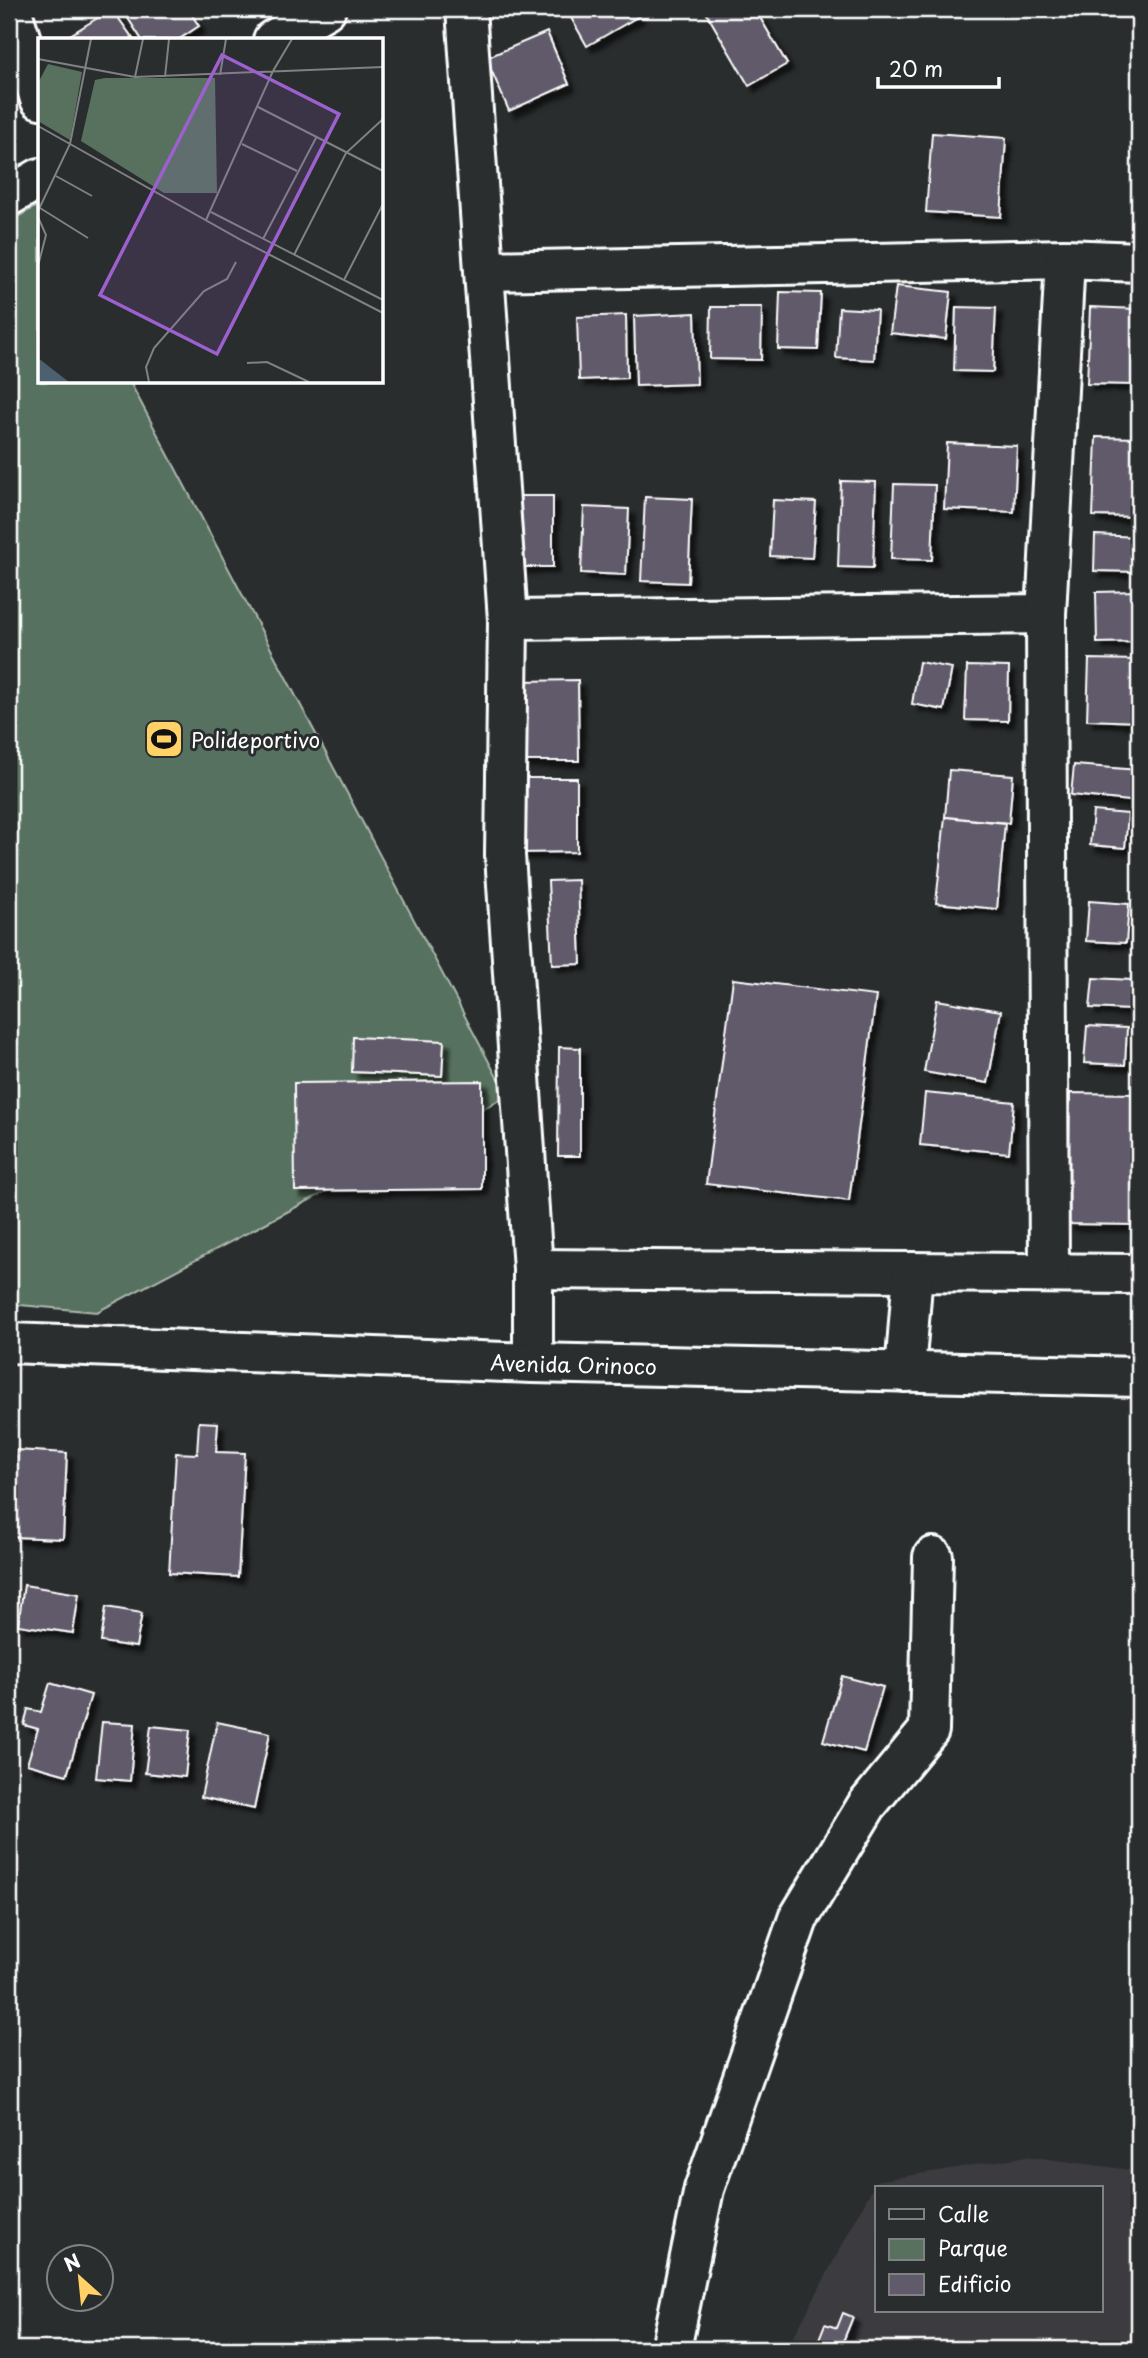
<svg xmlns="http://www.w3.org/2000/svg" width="1148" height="2358" font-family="'Playpen Sans',sans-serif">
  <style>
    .built { fill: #3a3a40; fill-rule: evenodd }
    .green { fill: #57715e; stroke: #abb8ae; stroke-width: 2 }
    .building { fill: #615a6b; stroke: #fff; stroke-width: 2; filter: url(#shadow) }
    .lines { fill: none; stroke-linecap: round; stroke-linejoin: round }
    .minor-casing { stroke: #fff; stroke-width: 44 }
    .major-casing { stroke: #fff; stroke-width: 44 }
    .minor { stroke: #2a2d2e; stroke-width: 38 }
    .major { stroke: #2a2d2e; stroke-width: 38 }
    .labels { text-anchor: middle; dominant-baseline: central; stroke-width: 6; stroke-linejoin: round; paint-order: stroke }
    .poi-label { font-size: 21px; fill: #fff; stroke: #2a2d2e; text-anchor: start }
    .street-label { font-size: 21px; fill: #fff; stroke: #2a2d2e }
    .inset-road { fill: none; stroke: #7f8182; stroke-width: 2 }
    .view { fill: #9c61cf; fill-opacity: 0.15; stroke: #9c61cf; stroke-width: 3.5 }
    .inset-edge { fill: none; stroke: #fff; stroke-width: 3.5 }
  </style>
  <defs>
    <filter id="shadow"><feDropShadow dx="6" dy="6" stdDeviation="2" flood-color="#0009"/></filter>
  </defs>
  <rect width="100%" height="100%" fill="#2a2d2e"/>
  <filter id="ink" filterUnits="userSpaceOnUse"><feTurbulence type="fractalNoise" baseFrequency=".0143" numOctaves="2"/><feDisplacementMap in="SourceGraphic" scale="14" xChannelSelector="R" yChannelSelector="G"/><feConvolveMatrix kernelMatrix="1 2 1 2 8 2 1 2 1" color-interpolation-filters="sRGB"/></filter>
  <g filter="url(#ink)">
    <path class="built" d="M1027,2156L1139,2171V2349H787L876,2181ZM877,2188H1101V2311H877Z"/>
    <polygon class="green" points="37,206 40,212 40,382 130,382 507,1096 97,1312 9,1304 9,222"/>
    <g class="building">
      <polygon points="112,9 134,40 62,40"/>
      <polygon points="122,9 188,9 199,26 178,40 142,40"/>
      <polygon points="566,9 635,9 639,16 587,46"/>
      <polygon points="704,9 755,9 787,64 749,86"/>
      <polygon points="547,32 569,84 509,111 486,58"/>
      <polygon points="932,133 1006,138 1001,217 926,212"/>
      <polygon points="896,286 951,292 946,339 890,333"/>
      <polygon points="780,292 821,293 818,350 778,349"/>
      <polygon points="711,307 762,307 761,360 710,359"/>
      <polygon points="956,307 996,308 993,372 954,371"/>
      <polygon points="1090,307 1137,309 1135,385 1087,384"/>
      <polygon points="839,308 877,310 874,360 836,358"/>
      <polygon points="695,313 697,384 636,386 634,316"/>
      <polygon points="626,315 627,378 579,380 577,317"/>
      <polygon points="1096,437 1139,438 1139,517 1093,516"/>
      <polygon points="947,443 1017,446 1014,512 944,509"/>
      <polygon points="841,481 876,482 873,568 838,567"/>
      <polygon points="894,484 935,485 932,560 891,559"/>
      <polygon points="515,496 553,496 553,567 514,567"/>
      <polygon points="645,497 692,499 688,583 641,581"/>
      <polygon points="773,500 816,502 812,558 770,556"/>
      <polygon points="584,507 629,509 626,575 581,573"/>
      <polygon points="1095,535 1139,537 1139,572 1094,571"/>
      <polygon points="1139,591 1139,642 1097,643 1096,592"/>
      <polygon points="1089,659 1139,660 1139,722 1087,720"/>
      <polygon points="919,662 952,668 944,710 912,704"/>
      <polygon points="967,666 1009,667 1008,721 965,720"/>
      <polygon points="578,680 579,761 522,761 520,681"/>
      <polygon points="1074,765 1139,770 1139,802 1071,795"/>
      <polygon points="949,770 1013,775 1009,823 945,817"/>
      <polygon points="519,778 577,778 577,852 519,853"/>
      <polygon points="1093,811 1128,814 1125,848 1090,845"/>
      <polygon points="945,817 1005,823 997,909 936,903"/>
      <polygon points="578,880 581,964 552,965 548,881"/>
      <polygon points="1089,901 1129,904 1126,943 1086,941"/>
      <polygon points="1093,978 1132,980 1130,1010 1090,1008"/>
      <polygon points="733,979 876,996 849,1201 706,1184"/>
      <polygon points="937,1000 1001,1011 988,1083 924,1072"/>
      <polygon points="1087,1026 1127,1028 1125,1065 1084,1063"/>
      <polygon points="353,1037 444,1041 442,1076 352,1072"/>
      <polygon points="559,1047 580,1048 580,1156 558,1156"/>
      <polygon points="482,1081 482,1189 295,1191 294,1083"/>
      <polygon points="925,1093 1014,1102 1009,1153 920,1145"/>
      <polygon points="1070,1093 1138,1094 1137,1225 1068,1224"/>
      <polygon points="199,1422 218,1423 216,1452 245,1453 238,1577 169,1573 176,1453 197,1454"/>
      <polygon points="16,1450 67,1453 63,1539 13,1537"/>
      <polygon points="24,1585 79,1594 73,1633 18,1625"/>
      <polygon points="106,1607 142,1613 136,1647 101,1642"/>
      <polygon points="842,1676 883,1687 864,1752 823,1741"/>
      <polygon points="50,1683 91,1695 67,1775 27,1764 38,1729 24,1725 28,1709 41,1712"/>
      <polygon points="102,1722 135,1724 130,1781 96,1778"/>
      <polygon points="217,1722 270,1733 254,1809 201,1797"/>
      <polygon points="151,1726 190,1730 185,1777 145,1773"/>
      <polygon points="843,2313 853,2317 840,2349 815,2349 825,2324 837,2328"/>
    </g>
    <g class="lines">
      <defs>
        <g id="minor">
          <polyline points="11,9 40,99"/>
          <polyline points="466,9 508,620 505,855 533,1269 533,1363"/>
          <polyline points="273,40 326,9"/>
          <polyline points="9,196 40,178"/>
          <polyline points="486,271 1065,259 1139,262"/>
          <polyline points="508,620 1046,614"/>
          <polyline points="533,1269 1139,1274"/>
          <polyline points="1049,1273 1046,614 1065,259"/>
          <polyline points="905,1372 913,1272"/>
          <polyline points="671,2349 704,2189 798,1919 867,1805 929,1730 933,1557"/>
        </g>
        <g id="major">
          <path id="s1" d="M9,1343L533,1363L1139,1377"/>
        </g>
      </defs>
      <use href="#minor" class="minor-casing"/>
      <use href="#major" class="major-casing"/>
      <use href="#minor" class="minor"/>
      <use href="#major" class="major"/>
    </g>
  </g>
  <defs>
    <symbol id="stadium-square" viewBox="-11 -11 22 22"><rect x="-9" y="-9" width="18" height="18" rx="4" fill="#ffd166" stroke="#2a2d2e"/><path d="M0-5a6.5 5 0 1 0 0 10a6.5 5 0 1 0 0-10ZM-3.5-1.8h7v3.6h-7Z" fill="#111"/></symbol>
  </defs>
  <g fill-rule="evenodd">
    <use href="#stadium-square" x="142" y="717" width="44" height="44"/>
  </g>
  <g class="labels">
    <g class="poi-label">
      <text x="191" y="739">Polideportivo</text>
    </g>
    <g class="street-label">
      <text stroke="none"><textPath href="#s1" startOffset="565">Avenida Orinoco</textPath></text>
    </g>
  </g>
  <g transform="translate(38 38)">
    <rect width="345" height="345" fill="#2a2d2e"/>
    <path d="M10,26L44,34L32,102L0,83V45ZM67,40H177L179,155H126L43,103L57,42Z" fill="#57715e"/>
    <path d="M0,320L31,344H0Z" fill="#4d6070"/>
    <path class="inset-road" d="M0,21L97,39L345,29M182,37L188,1M97,39L105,1M127,39L131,1M220,69L345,133M0,88L205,203L345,275M204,106L259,133M18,138L54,158M2,170L50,200M0,173L32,106L53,1M173,174L345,262M0,179L8,197L0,228M168,182L235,33L254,1M225,201L279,98M256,217L308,115L345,81M306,242L345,166M209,325L229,324L271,344M111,344L108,329L116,310L166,253L189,241L198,224"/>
    <path class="view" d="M184,17L301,76L179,316L62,257Z"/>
    <rect width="345" height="345" class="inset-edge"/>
  </g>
  <rect width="1148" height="2358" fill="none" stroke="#2a2d2e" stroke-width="35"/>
  <rect x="18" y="18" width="1113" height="2323" fill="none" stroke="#fff" stroke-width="2.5" filter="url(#ink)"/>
  <rect x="875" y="2186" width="228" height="126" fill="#2a2d2e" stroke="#7f8182" stroke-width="2"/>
  <rect x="889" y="2209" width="35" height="10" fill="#2a2d2e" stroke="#7f8182" stroke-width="2"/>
  <text x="938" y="2222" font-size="21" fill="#ffffff">Calle</text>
  <rect x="889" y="2239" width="35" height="21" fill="#57715e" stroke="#7f8182" stroke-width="2"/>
  <text x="938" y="2256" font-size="21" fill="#ffffff">Parque</text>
  <rect x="889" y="2274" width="35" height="21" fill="#615a6b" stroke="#7f8182" stroke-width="2"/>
  <text x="938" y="2292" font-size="21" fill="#ffffff">Edificio</text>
  <g transform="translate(80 2278) rotate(333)"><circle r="33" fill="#2a2d2e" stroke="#7f8182" stroke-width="2"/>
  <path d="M0-5L12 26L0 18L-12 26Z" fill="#ffd166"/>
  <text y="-10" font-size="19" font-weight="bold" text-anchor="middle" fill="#ffffff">N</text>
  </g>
  <path d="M878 77v10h121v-10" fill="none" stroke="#ffffff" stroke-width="3.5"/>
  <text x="889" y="77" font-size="21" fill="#ffffff" stroke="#2a2d2e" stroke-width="5" paint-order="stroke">20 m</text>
</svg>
